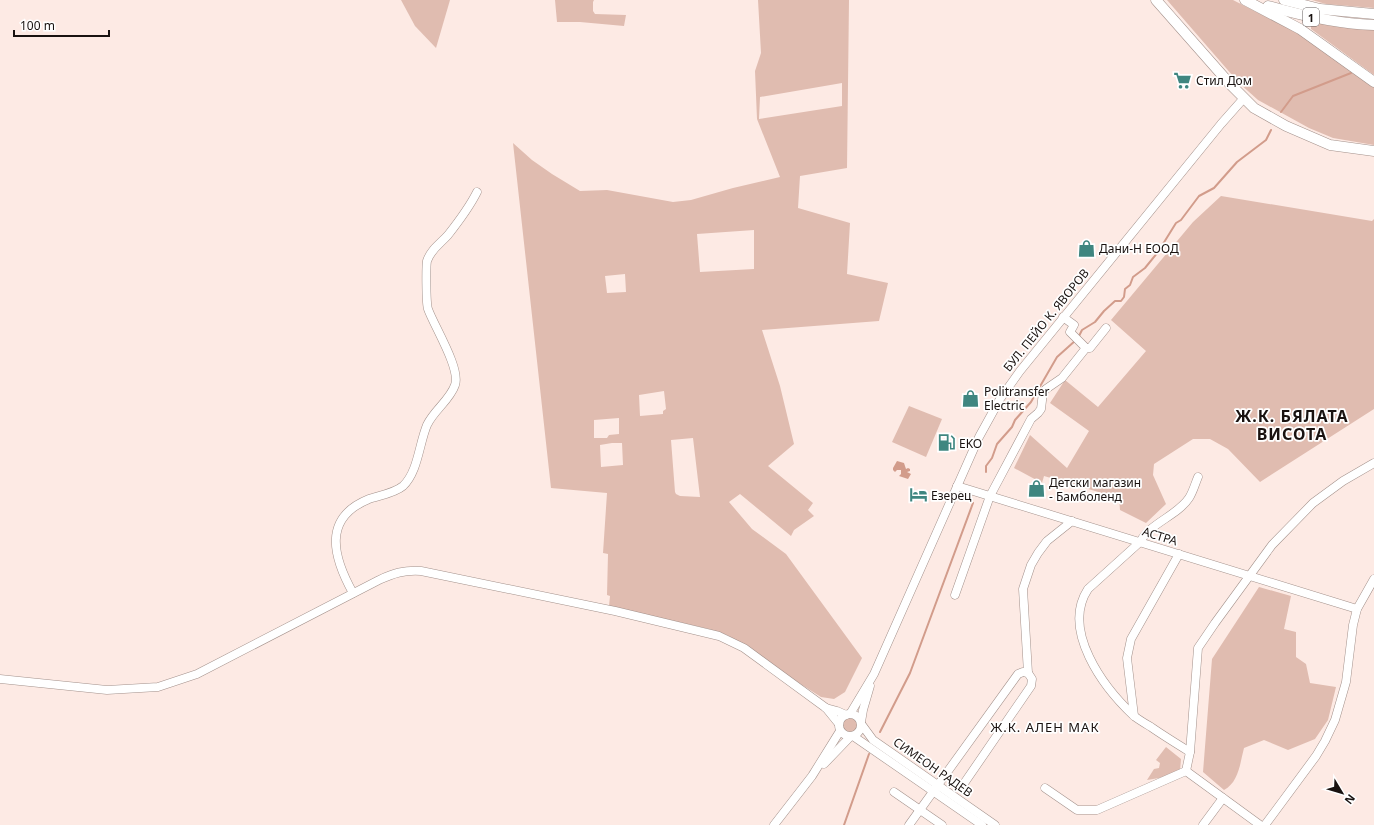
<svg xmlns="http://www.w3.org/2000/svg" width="1374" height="825" font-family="'Noto Sans',sans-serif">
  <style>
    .green { fill: #e0bcb0; fill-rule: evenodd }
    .water { fill: #d29c8b }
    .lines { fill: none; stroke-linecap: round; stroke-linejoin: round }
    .stream { stroke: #d29c8b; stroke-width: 2 }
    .minor-casing { stroke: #a3918b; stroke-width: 9 }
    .major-casing { stroke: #a3918b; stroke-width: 11 }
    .minor { stroke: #fff; stroke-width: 8 }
    .major { stroke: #fff; stroke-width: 10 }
    .labels { text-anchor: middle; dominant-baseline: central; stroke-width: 3.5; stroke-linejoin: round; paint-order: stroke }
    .shield { fill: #fff; stroke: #5e5958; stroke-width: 1 }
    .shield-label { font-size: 11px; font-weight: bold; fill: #191210 }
    .poi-label { font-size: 12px; fill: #191210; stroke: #fff; text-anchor: start }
    .street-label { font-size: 12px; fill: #191210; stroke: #fff }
    .neighbourhood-label { font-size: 13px; letter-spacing: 1px; fill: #191210; stroke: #fff }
    .district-label { font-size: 16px; font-weight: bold; letter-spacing: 1px; fill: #191210; stroke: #fff }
  </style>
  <rect width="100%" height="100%" fill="#fdeae4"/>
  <g class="green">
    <polygon points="401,0 450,0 436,48 415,26"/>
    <polygon points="555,0 594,0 593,2 593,11 595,14 626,15 624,26 580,22 557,22"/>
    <path d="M758,0H849L847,168L800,176L798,208L850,223L847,274L888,283L879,321L762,330L780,386L794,444L768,466L813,503L808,510L814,516L794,530L791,536L740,494L729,502L752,529L786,554L862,658L845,692L834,699L821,697L788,676L744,645L727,635L709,629L609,606L610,596L607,595L608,554L603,553L607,493L551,488L513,143L532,160L552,174L580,191L607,190L673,202L691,200L733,188L780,177L757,119L755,71L761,53ZM842,83V106L759,119L760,97ZM754,230V269L700,272L697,234ZM625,274L626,292L607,293L605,276ZM664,391L666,409L663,411V414L640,416L639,395ZM619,418V434L609,435L607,438H594V420ZM693,438L700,497L680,496L676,494L675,492L671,440ZM612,443H622L623,465L601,467L600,445Z"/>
    <polygon points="1167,0 1233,0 1313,41 1374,86 1374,145 1333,138 1309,128 1258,100 1239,83"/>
    <polygon points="1312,0 1374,0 1374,8 1326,4"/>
    <polygon points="1316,23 1364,30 1374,30 1374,75 1311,29 1311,25"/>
    <polygon points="1221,196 1372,221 1374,219 1374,409 1260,482 1228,449 1210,439 1193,439 1154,464 1153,475 1166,504 1146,523 1120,510 1119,498 1044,476 1042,483 1014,468 1030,435 1067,468 1089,431 1050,403 1065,380 1098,407 1146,351 1111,320 1193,222"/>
    <polygon points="909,406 942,419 926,457 892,442"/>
    <path d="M1259,587L1291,596L1284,629L1296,632V657L1306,664L1310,683L1336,687L1328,720L1315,739L1288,750L1264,740L1244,748C1240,763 1239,782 1224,790L1203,772L1212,659Z"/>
    <circle cx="851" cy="726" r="9"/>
    <polygon points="1166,747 1181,759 1180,771 1165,777 1147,780 1154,769 1159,768 1160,763 1156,760"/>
  </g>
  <polygon class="water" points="897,461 904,463 906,469 908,468 910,469 910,471 907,472 911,474 908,479 899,476 901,474 901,470 897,470 895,472 893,470 893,468"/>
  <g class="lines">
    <g class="stream">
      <polyline points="1281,112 1293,96 1351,73"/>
      <polyline points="1079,336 1082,330 1095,322 1104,311 1115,301 1121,301 1124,297 1125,289 1130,285 1133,277 1145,268 1158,252 1176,223 1181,220 1199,196 1214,188 1237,162 1266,140 1271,130"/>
      <polyline points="986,472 986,466 992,458 997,444 1012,427 1015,420 1031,402 1057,357 1076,340"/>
      <polyline points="880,732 910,673 973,503"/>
      <polyline points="844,825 869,754"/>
    </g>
    <defs>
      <g id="minor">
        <polyline points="1063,317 1074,325 1070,332 1086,348"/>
        <polyline points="957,486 1357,609"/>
        <path d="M353,593C333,557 322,518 369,499C378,496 395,493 403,486C418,472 419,444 427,425C434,410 450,400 455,385C461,369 434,326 428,309C426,303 426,266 427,261C431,249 440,244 448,235C459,221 469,208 477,192"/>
        <polyline points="955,595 990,496 1031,419 1038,413 1041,409 1043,392 1046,389 1062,378 1086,348 1090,348 1106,328"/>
        <polyline points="1028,673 1023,589 1031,565 1038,553 1047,541 1072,521"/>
        <path d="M0,679L107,690L158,687L197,674L379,580C394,573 404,570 421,571L615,611L719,636L744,648L826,708L839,724"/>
        <polyline points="826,708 837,711 846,715"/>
        <circle cx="850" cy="725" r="11"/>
        <polyline points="850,714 874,674 979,437 1000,399 1020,371 1221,124 1244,98"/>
        <polyline points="1134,716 1127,658 1131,639 1179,554"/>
        <polyline points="861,722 863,710 870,686"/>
        <polyline points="862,725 873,740 995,825"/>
        <polyline points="853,736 982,825"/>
        <path d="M1190,752C1177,744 1164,736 1151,727C1146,724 1139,720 1134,716C1103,687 1061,630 1088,589L1140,542C1150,523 1177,516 1189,498C1193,492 1195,484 1198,477"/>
        <polyline points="824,764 850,737"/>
        <polyline points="1186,771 1190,752 1198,648 1215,623 1272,545 1313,503 1343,481 1374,463"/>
        <polyline points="1186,771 1260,825"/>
        <polyline points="1045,788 1077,810 1097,810 1186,771"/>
        <polyline points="894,792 942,825"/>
        <polyline points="774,825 812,776 840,731"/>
        <polyline points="909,825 1018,674 1023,672 1028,673 1032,679 1031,686 965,782"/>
        <polyline points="1203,825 1223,798"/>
        <polyline points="1265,825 1316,756 1325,741 1335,720 1346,682 1353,625 1357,609 1374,579"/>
      </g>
      <g id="major">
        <polyline points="1156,0 1230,84 1254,108 1286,126 1330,145 1374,151"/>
        <polyline points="1245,0 1300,29 1374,82"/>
        <polyline points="1284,0 1320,9 1374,14"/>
        <path d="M1268,6C1303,16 1338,24 1374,25"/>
      </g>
    </defs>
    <use href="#minor" class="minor-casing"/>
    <use href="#major" class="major-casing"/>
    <use href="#minor" class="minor"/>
    <use href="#major" class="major"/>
  </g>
  <defs>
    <symbol id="supermarket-bare" viewBox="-9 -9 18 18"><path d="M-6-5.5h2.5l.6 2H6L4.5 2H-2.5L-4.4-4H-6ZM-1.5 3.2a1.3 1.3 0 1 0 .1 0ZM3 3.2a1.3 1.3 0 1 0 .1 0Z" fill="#3f8680" stroke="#fff" stroke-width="2.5" paint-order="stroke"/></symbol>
    <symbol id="shop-bare" viewBox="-9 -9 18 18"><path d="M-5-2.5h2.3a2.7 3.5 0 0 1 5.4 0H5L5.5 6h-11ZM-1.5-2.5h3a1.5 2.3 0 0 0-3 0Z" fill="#3f8680" stroke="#fff" stroke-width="2.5" paint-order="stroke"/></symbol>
    <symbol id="fuel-bare" viewBox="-9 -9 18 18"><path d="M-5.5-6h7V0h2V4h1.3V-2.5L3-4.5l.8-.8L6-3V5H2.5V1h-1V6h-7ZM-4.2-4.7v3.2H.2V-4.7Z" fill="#3f8680" stroke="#fff" stroke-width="2.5" paint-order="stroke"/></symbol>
    <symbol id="hotel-bare" viewBox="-9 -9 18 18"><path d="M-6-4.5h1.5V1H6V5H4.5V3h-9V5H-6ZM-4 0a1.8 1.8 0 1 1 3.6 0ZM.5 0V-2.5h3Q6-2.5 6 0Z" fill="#3f8680" stroke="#fff" stroke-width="2.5" paint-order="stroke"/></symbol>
  </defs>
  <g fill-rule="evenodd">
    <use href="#supermarket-bare" x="1170" y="68" width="25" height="25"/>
    <use href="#shop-bare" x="1074" y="236" width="25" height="25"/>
    <use href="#shop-bare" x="958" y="386" width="25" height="25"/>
    <use href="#fuel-bare" x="934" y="430" width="25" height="25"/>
    <use href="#shop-bare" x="1024" y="476" width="25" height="25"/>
    <use href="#hotel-bare" x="906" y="482" width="25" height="25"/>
  </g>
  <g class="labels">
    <rect class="shield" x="1303" y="8" width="16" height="18" rx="3"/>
    <g class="shield-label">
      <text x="1311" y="17">1</text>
    </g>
    <g class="poi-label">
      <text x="1196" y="80">Стил Дом</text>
      <text x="1099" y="248">Дани-Н ЕООД</text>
      <text x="984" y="391">Politransfer<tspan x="984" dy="14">Electric</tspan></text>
      <text x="959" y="443">EKO</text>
      <text x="1049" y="482">Детски магазин<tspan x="1049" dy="14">- Бамболенд</tspan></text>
      <text x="931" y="495">Езерец</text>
    </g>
    <g class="street-label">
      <text transform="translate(1046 320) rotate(-51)">БУЛ. ПЕЙО К. ЯВОРОВ</text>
      <text transform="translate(1160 536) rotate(17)">АСТРА</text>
      <text transform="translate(933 767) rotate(35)">СИМЕОН РАДЕВ</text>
    </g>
    <g class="neighbourhood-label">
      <text x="1045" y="727">Ж.К. АЛЕН МАК</text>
    </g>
    <g class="district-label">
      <text x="1292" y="416">Ж.К. БЯЛАТА<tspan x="1292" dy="18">ВИСОТА</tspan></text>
    </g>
  </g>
  <g transform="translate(1342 793) rotate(128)" stroke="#ffffff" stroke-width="3" paint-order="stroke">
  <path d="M0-3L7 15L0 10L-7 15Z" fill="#191210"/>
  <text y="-6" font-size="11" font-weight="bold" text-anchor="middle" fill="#191210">N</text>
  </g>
  <path d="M14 30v6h95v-6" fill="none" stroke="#191210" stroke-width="2"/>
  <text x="20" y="30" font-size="12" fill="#191210" stroke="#ffffff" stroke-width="3" paint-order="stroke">100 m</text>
</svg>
